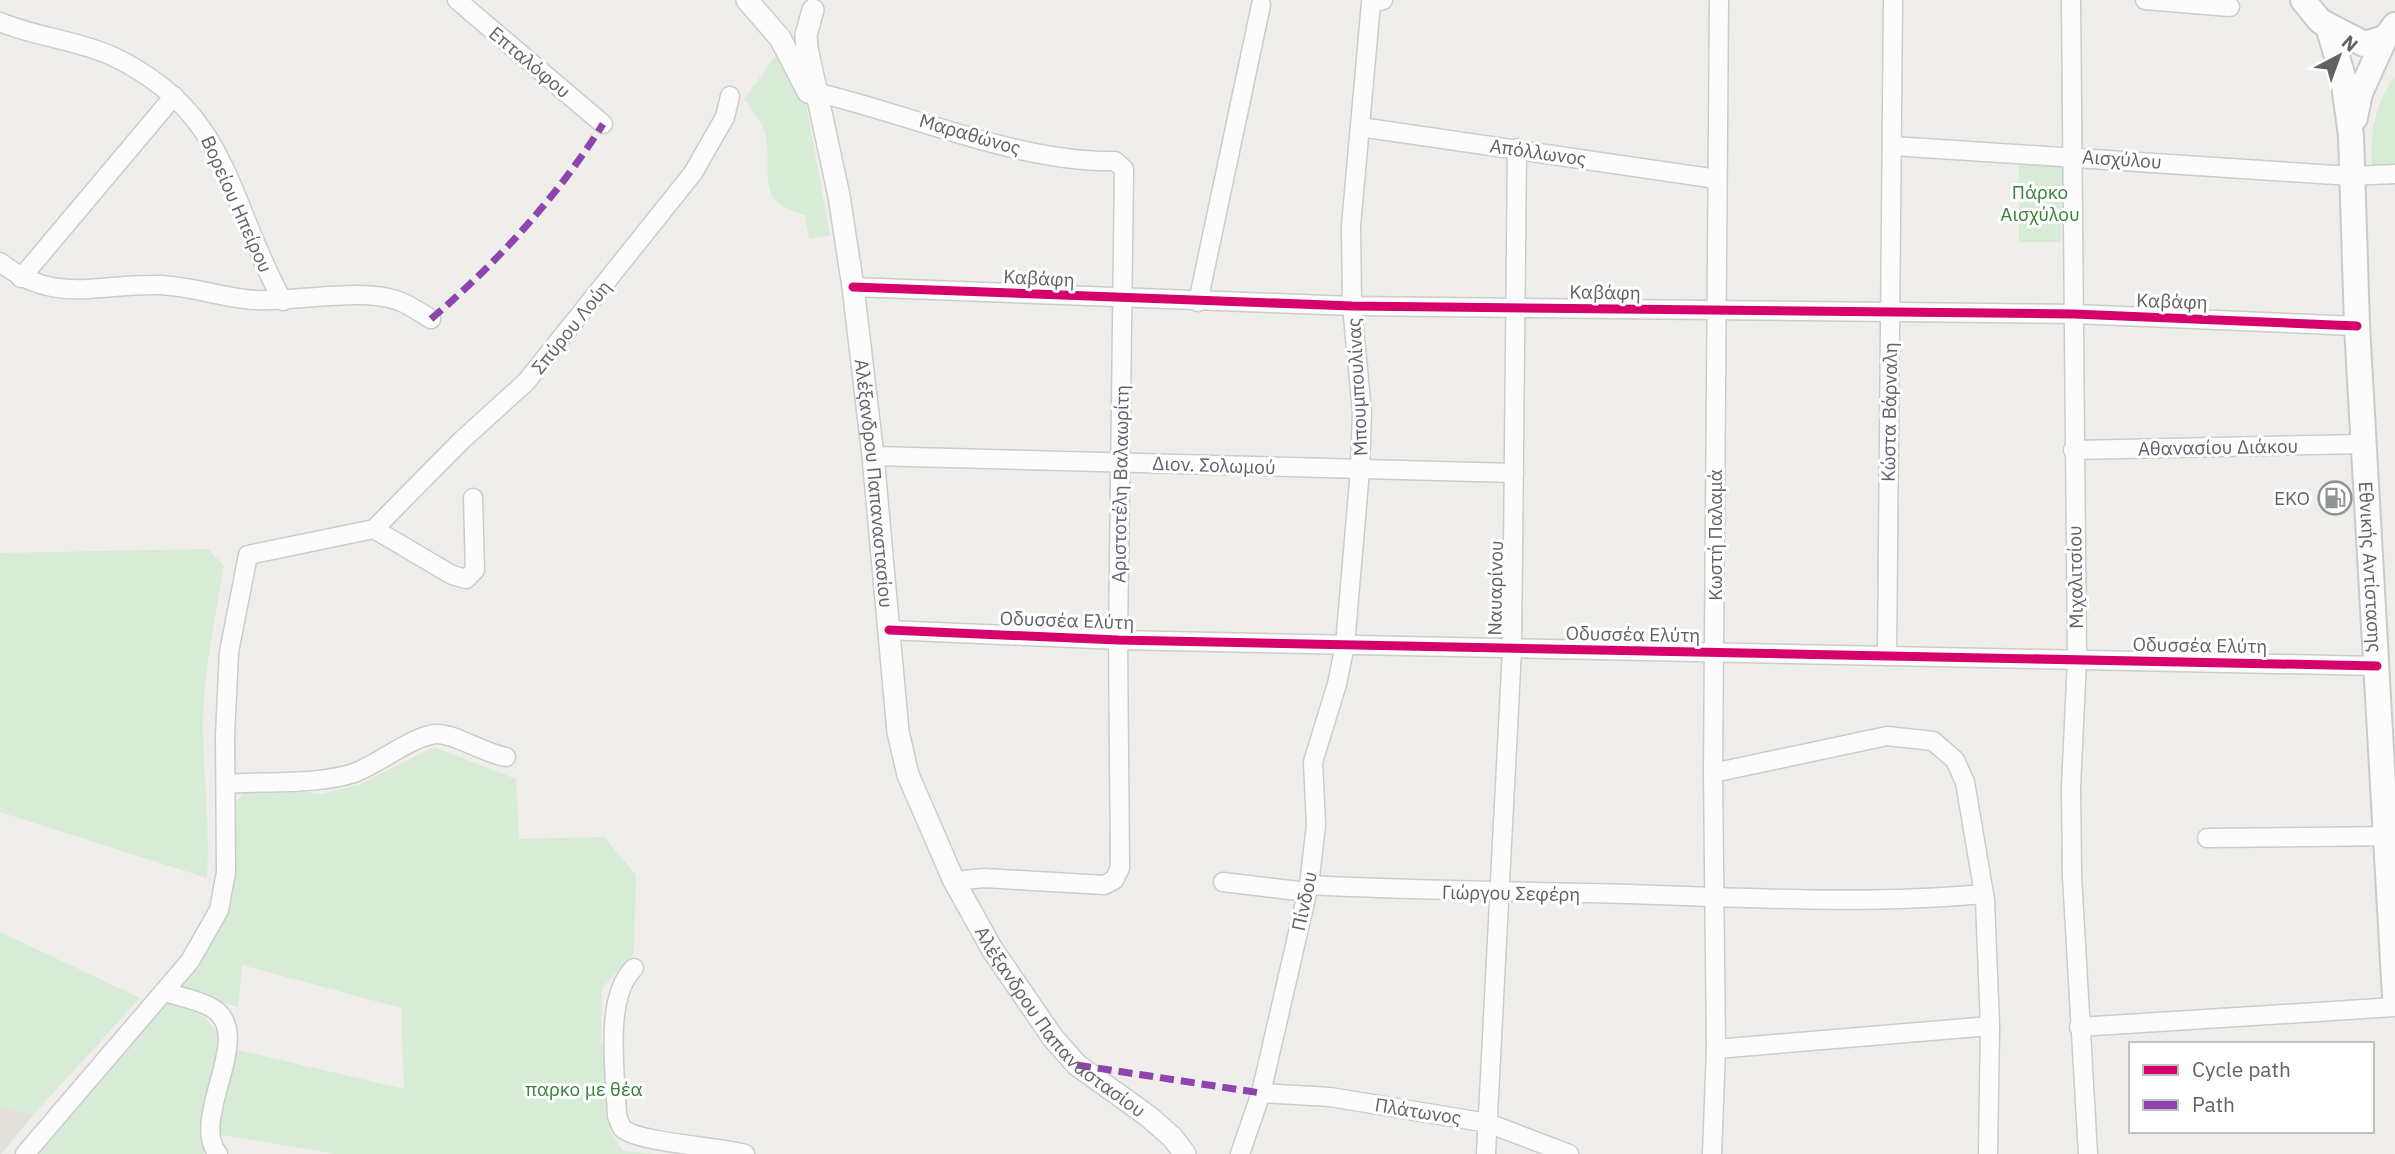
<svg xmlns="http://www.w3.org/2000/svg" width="2395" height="1154" font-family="'IBM Plex Sans',sans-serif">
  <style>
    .education { fill: #e2e0da }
    .green { fill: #d8ebd6 }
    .building { fill: #d6d5d3 }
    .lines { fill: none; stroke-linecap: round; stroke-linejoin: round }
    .minor-casing { stroke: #cbcccc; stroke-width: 21 }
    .tertiary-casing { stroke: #cbcccc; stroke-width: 24 }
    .secondary-casing { stroke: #cacacb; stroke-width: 28 }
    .minor { stroke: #fdfcfc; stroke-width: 18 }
    .tertiary { stroke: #fdfcfc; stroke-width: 21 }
    .secondary { stroke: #fdfcfc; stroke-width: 24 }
    .quiet { stroke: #8e44ad; stroke-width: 7; stroke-dasharray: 14 7; stroke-linecap: butt }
    .cycleway-casing { stroke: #fff; stroke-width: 13 }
    .cycleway { stroke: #d6006c; stroke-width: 9 }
    .labels { text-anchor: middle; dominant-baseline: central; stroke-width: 6; stroke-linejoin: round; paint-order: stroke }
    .street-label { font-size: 19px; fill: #5f6368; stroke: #fff }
    .park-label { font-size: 19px; fill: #348238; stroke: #fff }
    .poi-label { font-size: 19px; fill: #5f6368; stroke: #fff; text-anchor: end }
  </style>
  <rect width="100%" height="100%" fill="#efeeea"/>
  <polygon class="education" points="0,1107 33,1115 1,1154 0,1154"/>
  <g class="green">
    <path d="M794,37L830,235L809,239L805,215C755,202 772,177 766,137C764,124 752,110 744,99L774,58Z"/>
    <path d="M2395,76V165H2372C2370,133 2375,103 2395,76Z"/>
    <polygon points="2019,163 2062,163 2061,242 2019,242"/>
    <path d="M208,549L224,566C215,621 202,676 203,732C204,781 210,829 207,878L0,812V553Z"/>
    <polygon points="434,747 516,779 519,839 604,837 636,875 634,953 602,988 601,1046 609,1047 612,1134 623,1151 656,1154 336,1154 210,1133 234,1049 404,1089 401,1008 242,965 238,1007 176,990 217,935 232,894 235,803 244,793 291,789 321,794 358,785"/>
    <polygon points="0,932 140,998 33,1115 0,1107"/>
    <polygon points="166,1000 205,1017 220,1037 200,1132 206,1147 204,1154 33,1154"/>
  </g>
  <polygon class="building" points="2343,484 2344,512 2326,512 2324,485"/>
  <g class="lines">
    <defs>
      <g id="minor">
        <polyline points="457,0 603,124"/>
        <polyline points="2071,0 2077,660 2071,787 2072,876 2088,1154"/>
        <polyline points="2145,0 2230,7"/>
        <path d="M0,22C36,37 76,40 112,56C232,113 226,199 283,301"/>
        <path d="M815,92C909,114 1020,163 1115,161L1124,169L1118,640L1120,868L1114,880L1104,885L984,878L954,881"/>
        <polyline points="1360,127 1717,179"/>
        <polyline points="1893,146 2351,176 2395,174"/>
        <path d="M0,262C55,306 97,283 159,285C191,286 223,298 255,300C295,302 364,287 399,301C410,305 421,313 431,319"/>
        <polyline points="21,278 174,96"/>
        <polyline points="853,287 1352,306 2074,314 2357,326"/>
        <polyline points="1198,302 1261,5"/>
        <polyline points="2073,450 2364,444"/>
        <polyline points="873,456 1514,473"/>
        <polyline points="374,529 462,440 526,382 693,173 725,117 730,96"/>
        <polyline points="889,630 1118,640 2377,666"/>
        <polyline points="1887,656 1893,0"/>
        <polyline points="1713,773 1887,736 1933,741 1955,760 1965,782 1985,900 1990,1026 1988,1154"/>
        <path d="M226,784C264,781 318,785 354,773C379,764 412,736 436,734C454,733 483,753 506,757"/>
        <polyline points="2207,838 2395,836"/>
        <polyline points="1223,882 1307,892"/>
        <path d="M1309,885C1403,890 1496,891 1591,893C1722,896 1853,906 1984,894"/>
        <path d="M634,968C603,998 616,1075 617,1116L622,1128C638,1143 717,1146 745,1154"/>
        <path d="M165,992C180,997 203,1001 215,1010C254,1038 189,1119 218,1154"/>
        <polyline points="2079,1027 2395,1007"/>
        <polyline points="1716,1049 1990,1026"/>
        <polyline points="1261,1093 1330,1097 1488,1123 1569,1154"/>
        <polyline points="25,1154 190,961 219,910 226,872 225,736 229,652 248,555 374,529 452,575 466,579 475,570 473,498"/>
        <polyline points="1240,1154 1261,1093 1309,885 1316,825 1313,762 1337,684 1345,645 1360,470 1362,412 1352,306 1351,226 1371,3 1383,0"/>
        <polyline points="1486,1154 1512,649 1517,148"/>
        <polyline points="1712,1154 1716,1049 1713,773 1719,0"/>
      </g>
      <g id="tertiary">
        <polyline points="747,0 780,38 808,92"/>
        <path id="s1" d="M813,10L806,35L807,48L839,196L853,287L873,456L898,732L908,775L954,881L992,949L1053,1038L1077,1065L1148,1116L1172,1137L1185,1154"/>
      </g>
      <g id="secondary">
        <polyline points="2303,0 2320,21 2364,44 2385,38 2395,25"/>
        <path id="s2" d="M2328,26L2343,77L2351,136L2357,326L2395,997"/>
        <polyline points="2355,118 2360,93 2385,38"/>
      </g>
    </defs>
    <use href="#minor" class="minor-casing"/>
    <use href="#tertiary" class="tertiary-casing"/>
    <use href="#secondary" class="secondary-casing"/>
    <use href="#minor" class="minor"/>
    <use href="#tertiary" class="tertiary"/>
    <use href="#secondary" class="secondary"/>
    <g class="quiet">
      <path d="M431,319C496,264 558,196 603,124"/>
      <polyline points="1077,1065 1261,1093"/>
    </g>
    <defs>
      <g id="cycleway">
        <polyline points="853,287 1352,306 2074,314 2357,326"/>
        <polyline points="889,630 1118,640 2377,666"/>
      </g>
    </defs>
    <use href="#cycleway" class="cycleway-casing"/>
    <use href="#cycleway" class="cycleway"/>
  </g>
  <defs>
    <symbol id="fuel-ring" viewBox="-11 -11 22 22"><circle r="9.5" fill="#fff" stroke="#919496" stroke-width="1.5"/><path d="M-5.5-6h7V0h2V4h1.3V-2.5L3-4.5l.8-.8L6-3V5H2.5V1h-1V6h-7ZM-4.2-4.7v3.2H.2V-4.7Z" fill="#919496"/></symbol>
  </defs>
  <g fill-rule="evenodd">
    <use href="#fuel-ring" x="2316" y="479" width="38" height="38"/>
  </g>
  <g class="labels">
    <g class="street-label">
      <text transform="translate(530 62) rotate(40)">Επταλόφου</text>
      <text transform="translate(970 134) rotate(16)">Μαραθώνος</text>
      <text transform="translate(1538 152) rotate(8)">Απόλλωνος</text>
      <text transform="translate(2122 159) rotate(4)">Αισχύλου</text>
      <text transform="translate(237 204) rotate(66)">Βορείου Ηπείρου</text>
      <text transform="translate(1039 278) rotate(3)">Καβάφη</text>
      <text transform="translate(1605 292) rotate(1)">Καβάφη</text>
      <text transform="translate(2172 301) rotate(2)">Καβάφη</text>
      <text transform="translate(571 327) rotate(-51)">Σπύρου Λούη</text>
      <text transform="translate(1357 387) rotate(-93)">Μπουμπουλίνας</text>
      <text transform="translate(1889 412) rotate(-89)">Κώστα Βάρναλη</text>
      <text transform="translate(2218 447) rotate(-1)">Αθανασίου Διάκου</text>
      <text transform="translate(1214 465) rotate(2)">Διον. Σολωμού</text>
      <text stroke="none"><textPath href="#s1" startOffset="480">Αλέξανδρου Παπαναστασίου</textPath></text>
      <text transform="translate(1120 484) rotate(-89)">Αριστοτέλη Βαλαωρίτη</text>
      <text transform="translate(1715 535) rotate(-90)">Κωστή Παλαμά</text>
      <text stroke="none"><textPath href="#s2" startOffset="544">Εθνικής Αντίστασης</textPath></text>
      <text transform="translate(2075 577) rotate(-91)">Μιχαλιτσίου</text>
      <text transform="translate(1495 588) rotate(-89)">Ναυαρίνου</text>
      <text transform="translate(1067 620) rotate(2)">Οδυσσέα Ελύτη</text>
      <text transform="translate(1633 634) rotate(1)">Οδυσσέα Ελύτη</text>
      <text transform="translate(2200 645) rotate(1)">Οδυσσέα Ελύτη</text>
      <text transform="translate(1511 893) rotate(1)">Γιώργου Σεφέρη</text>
      <text transform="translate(1304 901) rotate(-78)">Πίνδου</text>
      <text stroke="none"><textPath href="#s1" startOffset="1068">Αλέξανδρου Παπαναστασίου</textPath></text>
      <text transform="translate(1418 1111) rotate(9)">Πλάτωνος</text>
    </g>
    <g class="park-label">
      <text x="2040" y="192">Πάρκο<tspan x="2040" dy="22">Αισχύλου</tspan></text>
      <text x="584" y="1089">παρκο με θέα</text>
    </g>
    <g class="poi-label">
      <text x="2310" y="498">EKO</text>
    </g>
  </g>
  <rect x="2129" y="1042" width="245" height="91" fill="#ffffff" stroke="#bfc1c3" stroke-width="2"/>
  <rect x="2143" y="1065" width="35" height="10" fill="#d6006c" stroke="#bfc1c3" stroke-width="2"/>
  <text x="2192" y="1077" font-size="21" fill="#5f6368">Cycle path</text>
  <rect x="2143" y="1100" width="35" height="10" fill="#8e44ad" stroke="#bfc1c3" stroke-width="2"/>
  <text x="2192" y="1112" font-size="21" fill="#5f6368">Path</text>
  <g transform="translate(2339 56) rotate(41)" stroke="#ffffff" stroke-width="5" paint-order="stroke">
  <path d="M0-5L12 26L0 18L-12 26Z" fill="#5f6368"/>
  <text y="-10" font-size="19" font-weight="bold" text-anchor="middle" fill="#5f6368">N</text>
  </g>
</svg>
